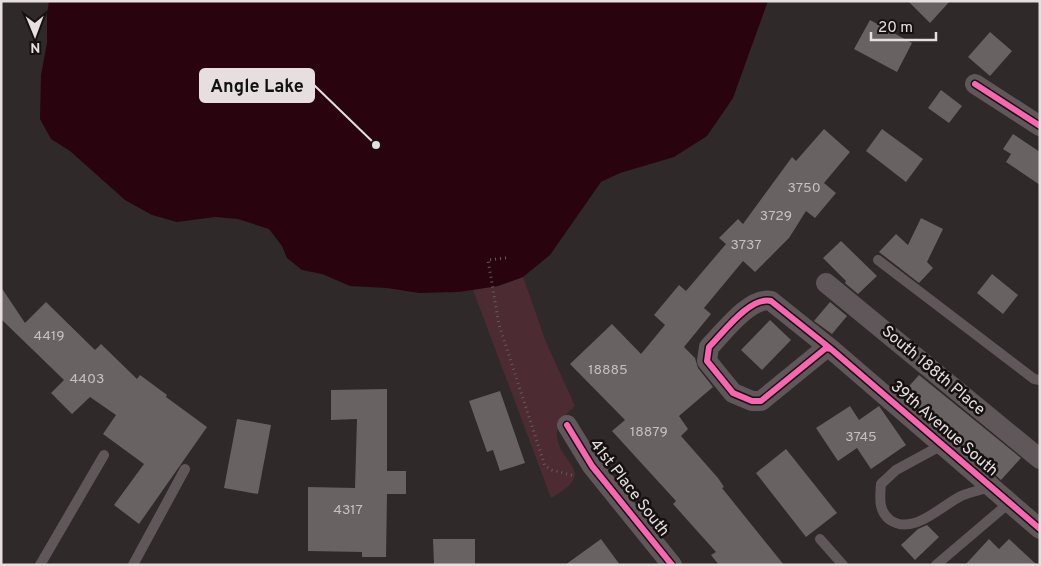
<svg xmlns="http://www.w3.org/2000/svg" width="1041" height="566" font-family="Overpass,sans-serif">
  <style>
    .green { fill: #4c2b32 }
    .water { fill: #29040e }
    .building { fill: #686263 }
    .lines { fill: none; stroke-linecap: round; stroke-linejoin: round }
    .path { stroke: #625c5d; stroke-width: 3; stroke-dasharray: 1 4; stroke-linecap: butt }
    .lane { stroke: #5f5759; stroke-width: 10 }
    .street { stroke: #5f5759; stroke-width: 20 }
    .cycleway-casing { stroke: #161111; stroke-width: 9 }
    .cycleway { stroke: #f766af; stroke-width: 6 }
    .labels { text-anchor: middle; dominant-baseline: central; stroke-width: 5; stroke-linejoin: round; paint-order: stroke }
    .number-label { font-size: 14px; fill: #c7bfc0 }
    .street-label { font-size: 16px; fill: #e7dedf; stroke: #161111 }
    .leader { fill: none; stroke: #e7dedf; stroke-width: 2 }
    .callout-dot { fill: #e7dedf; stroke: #161111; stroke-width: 2 }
    .callout { fill: #e7dedf; stroke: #e7dedf; stroke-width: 2 }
    .callout-label { font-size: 18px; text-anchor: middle; font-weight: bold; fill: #111 }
  </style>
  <rect width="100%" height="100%" fill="#2f292a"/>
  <path class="green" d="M523,277L546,342L575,406C567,413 556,423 557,435C558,464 600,471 551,498L473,290L498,286Z"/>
  <polygon class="water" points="49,1 768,1 733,98 707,136 674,157 620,173 601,182 550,255 523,277 498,286 459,292 419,293 387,288 350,286 322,274 302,270 287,258 282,246 269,229 238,219 215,217 177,222 152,215 125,200 70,151 51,139 40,119 41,75 47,43 47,14"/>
  <g class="building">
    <polygon points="908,1 950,1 930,23"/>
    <polygon points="870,20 912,43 897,72 854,49"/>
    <polygon points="990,32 1012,51 990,76 968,57"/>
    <polygon points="941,90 962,106 949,123 928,108"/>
    <polygon points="824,129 850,152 824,183 836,193 815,218 806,211 789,238 755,272 743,261 704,308 711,314 684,347 695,358 698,368 713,387 679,416 688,429 681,436 718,478 724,487 722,488 784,565 719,565 711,555 716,552 673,504 676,501 612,431 625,420 570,364 612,324 641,354 665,325 654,315 679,285 686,291 726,244 719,238 738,219 743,224 792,157 796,161"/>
    <polygon points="882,129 923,159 906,182 866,151"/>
    <polygon points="1013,134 1040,152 1040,185 1006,162 1011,154 1003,149"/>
    <polygon points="921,218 943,229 927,262 933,268 919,283 879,252 896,234 908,245"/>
    <polygon points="841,241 877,276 858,294 845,283 846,281 823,258"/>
    <polygon points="992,274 1018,295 1003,314 977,293"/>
    <polygon points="1,287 25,323 46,302 95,350 101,344 137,379 140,375 167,395 166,397 207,427 139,524 114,505 144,464 103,434 116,415 90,397 72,414 51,393 64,380 1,319"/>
    <polygon points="830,302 847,316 832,334 814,321"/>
    <polygon points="770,320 791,340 762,370 741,350"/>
    <polygon points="919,375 1021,458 1001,480 902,394"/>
    <polygon points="387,389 387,471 406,471 406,494 387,494 386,557 362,557 362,552 308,551 308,487 355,488 357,419 331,420 331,390"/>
    <polygon points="500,391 525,463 500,471 493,450 487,452 469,401"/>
    <polygon points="850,406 859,420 879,406 906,445 871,469 857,448 838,461 816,428"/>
    <polygon points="237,419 271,425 258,494 224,488"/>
    <polygon points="786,449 837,513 806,537 756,473"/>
    <polygon points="927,525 939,537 915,560 901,545 918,529"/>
    <polygon points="433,539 475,539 475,565 434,565"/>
    <polygon points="601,539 620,565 565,565"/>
    <polygon points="989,539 999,549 1009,539 1037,565 965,565"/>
  </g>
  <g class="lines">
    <polyline class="path" points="506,258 488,260 499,325 545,466 552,470 575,476"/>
    <g class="lane">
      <polyline points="878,260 1034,379 1040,380"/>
      <path d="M942,445L896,470L881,484C880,497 878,511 890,520C913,536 941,506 961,496C970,492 981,490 991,487"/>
      <polyline points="820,539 843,565"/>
      <polyline points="40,565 104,455"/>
      <polyline points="133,565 185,469"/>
      <polyline points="936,565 1009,503"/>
    </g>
    <g class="street">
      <polyline points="975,84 1040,126"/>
      <polyline points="826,283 1040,459"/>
      <path d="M831,349L826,348L761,401H752L733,393L707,361L709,347C723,333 750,296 771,301L831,349L1040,529"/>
      <polyline points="567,425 592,466 672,565"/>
    </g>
    <defs>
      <g id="cycleway">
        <polyline points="975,84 1040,126"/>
        <path d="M831,349L826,348L761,401H752L733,393L707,361L709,347C723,333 750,296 771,301L831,349L1040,529"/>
        <polyline points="567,425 592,466 672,565"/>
      </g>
    </defs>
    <use href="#cycleway" class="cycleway-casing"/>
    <use href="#cycleway" class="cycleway"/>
  </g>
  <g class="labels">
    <g class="number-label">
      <text x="804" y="188">3750</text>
      <text x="776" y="216">3729</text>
      <text x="746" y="245">3737</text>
      <text x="49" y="336">4419</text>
      <text x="608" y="370">18885</text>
      <text x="87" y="379">4403</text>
      <text x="649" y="432">18879</text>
      <text x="861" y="437">3745</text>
      <text x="348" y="510">4317</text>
    </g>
    <g class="street-label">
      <text transform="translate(933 371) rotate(40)">South 188th Place</text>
      <text transform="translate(944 429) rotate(41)">39th Avenue South</text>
      <text transform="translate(629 488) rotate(52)">41st Place South</text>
    </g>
  </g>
  <path class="leader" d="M376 145L314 85"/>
  <circle class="callout-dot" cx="376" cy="145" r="5"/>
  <rect class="callout" x="200" y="69" width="114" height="33" rx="5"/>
  <g class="callout-label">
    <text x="257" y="92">Angle Lake</text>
  </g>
  <rect width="1041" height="566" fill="none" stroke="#e7dedf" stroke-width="5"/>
  <g transform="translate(35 35) rotate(179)" stroke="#161111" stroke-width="4" paint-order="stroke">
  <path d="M0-4L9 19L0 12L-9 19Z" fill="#e7dedf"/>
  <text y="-8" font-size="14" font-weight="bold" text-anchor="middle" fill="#e7dedf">N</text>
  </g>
  <path d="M871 32v8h65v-8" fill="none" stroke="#e7dedf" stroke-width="2.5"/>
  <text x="878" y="32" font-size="15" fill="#e7dedf" stroke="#161111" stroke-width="4" paint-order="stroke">20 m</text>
</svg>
